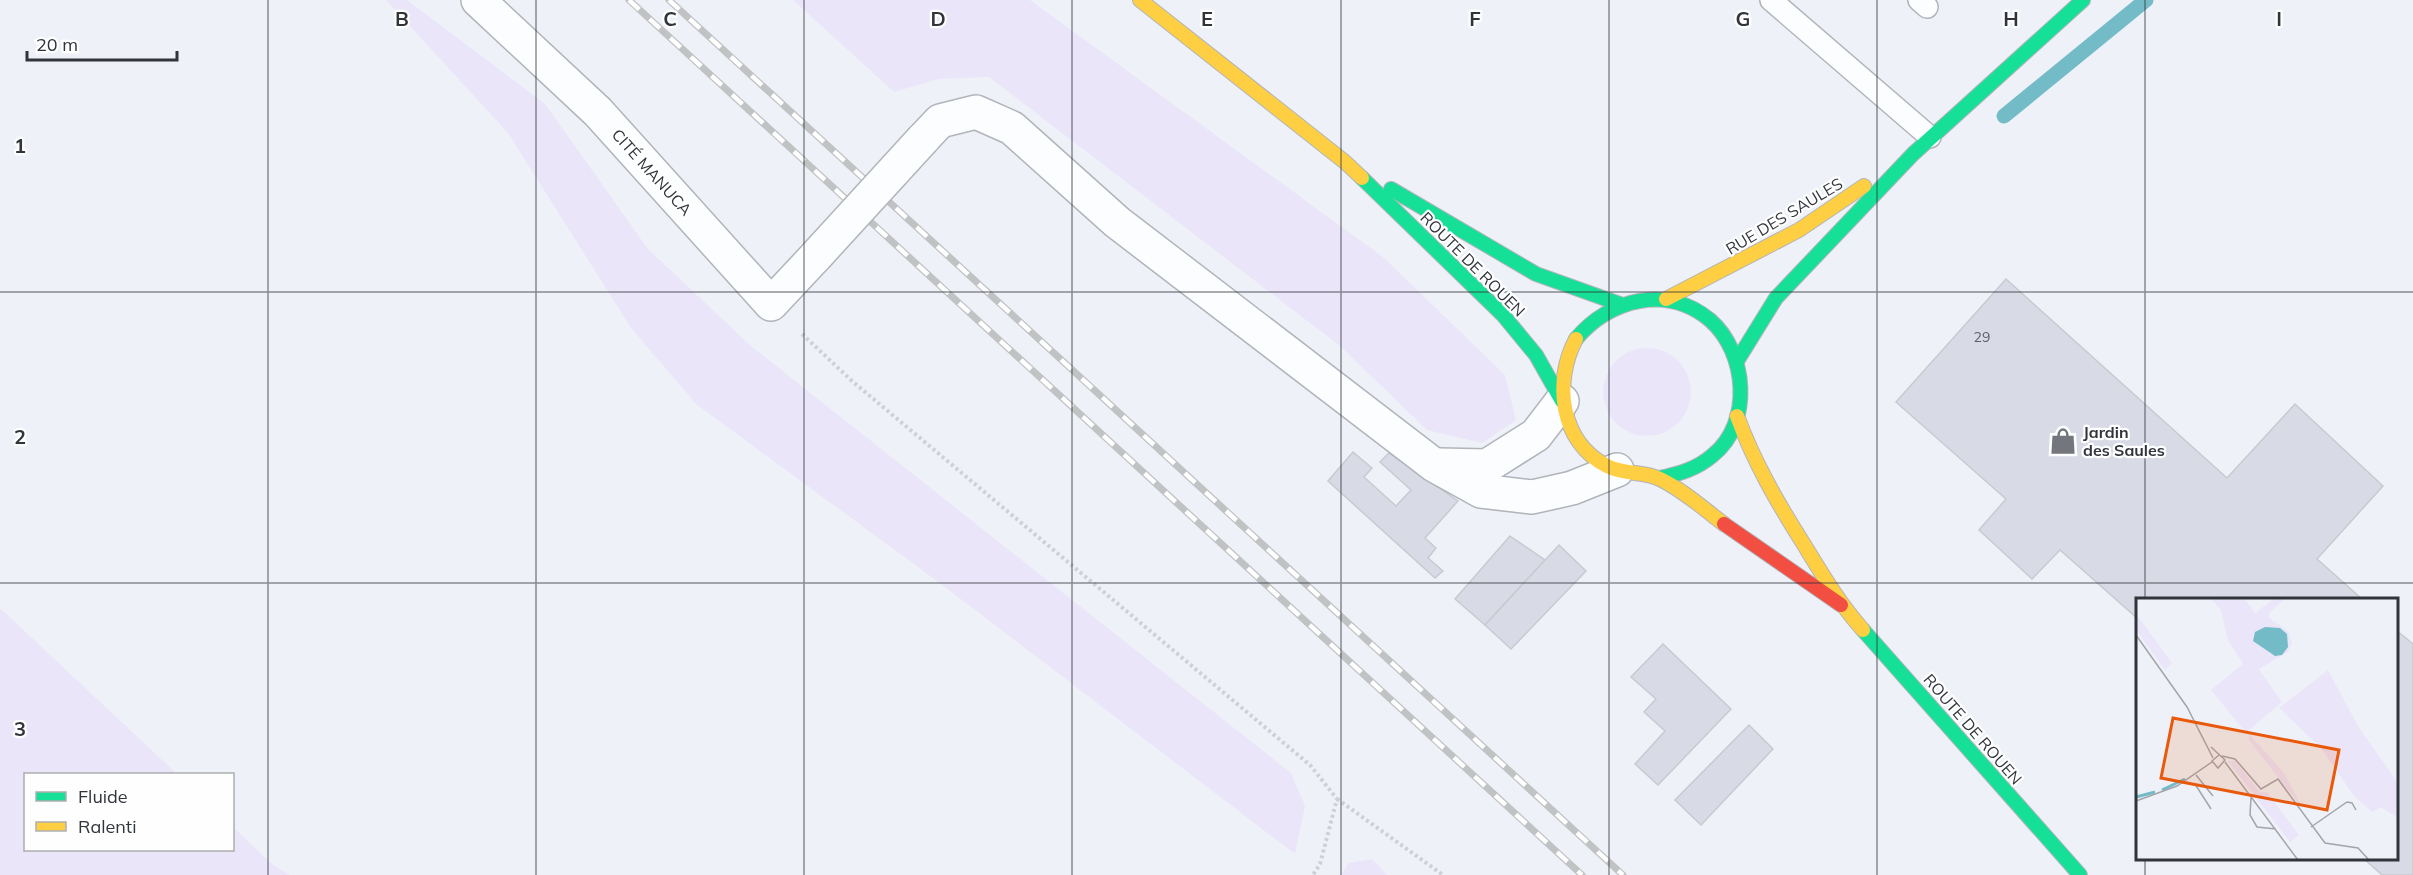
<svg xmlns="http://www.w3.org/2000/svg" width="2413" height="875" font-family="Mulish,sans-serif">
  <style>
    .green { fill: #eae5f9 }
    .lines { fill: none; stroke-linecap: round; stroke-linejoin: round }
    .stream { stroke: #74bbc8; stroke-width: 15 }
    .building { fill: #d8dbe6; stroke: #c8cad0; stroke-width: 1.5 }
    .lane-casing { stroke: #b1b4ba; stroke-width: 24 }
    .street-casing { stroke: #b1b4ba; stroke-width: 36 }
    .fast-casing { stroke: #b1b4ba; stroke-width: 16 }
    .slow-casing { stroke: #b1b4ba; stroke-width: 16 }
    .jam-casing { stroke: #b1b4ba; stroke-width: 16 }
    .path { stroke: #ced1d4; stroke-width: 4; stroke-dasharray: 3 3; stroke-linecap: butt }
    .lane { stroke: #fcfdfe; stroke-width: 21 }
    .street { stroke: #fcfdfe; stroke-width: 33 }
    .fast { stroke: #16e098; stroke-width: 14 }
    .slow { stroke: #ffcf43; stroke-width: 14 }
    .jam { stroke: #f24e42; stroke-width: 14 }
    .rail-casing { stroke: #c0c2c3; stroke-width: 7 }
    .rail { stroke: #fefefe; stroke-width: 4.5; stroke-dasharray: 14; stroke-linecap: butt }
    .street-bridge-casing { stroke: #b1b4ba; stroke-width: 36; stroke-linecap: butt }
    .street-bridge { stroke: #fcfdfe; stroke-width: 33 }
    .grid { fill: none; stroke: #31353b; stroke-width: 1.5; stroke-opacity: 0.55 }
    .labels { text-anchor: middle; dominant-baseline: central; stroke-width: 4.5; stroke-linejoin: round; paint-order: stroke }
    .number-label { font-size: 14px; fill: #5c5f67 }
    .street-label { font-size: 16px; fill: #31353b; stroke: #fefefe }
    .poi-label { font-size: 16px; font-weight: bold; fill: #31353b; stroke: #fefefe; text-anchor: start }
    .inset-river { fill: none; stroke: #74bbc8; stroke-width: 3 }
    .inset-road { fill: none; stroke: #a2a6ac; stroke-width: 1.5 }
    .view { fill: #e8590c; fill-opacity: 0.15; stroke: #e8590c; stroke-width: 3 }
    .inset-edge { fill: none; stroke: #31353b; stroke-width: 3 }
    .grid-label { font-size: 20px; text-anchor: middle; font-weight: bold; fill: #31353b; stroke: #fefefe; stroke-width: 4.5; stroke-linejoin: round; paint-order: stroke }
  </style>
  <rect width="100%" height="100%" fill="#eef2f8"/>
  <g class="green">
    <polygon points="386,0 407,0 545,104 648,249 751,346 1291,773 1305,806 1295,854 941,584 696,404 631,328 508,133"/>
    <polygon points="793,0 1030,0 1383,257 1505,375 1516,420 1482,443 1427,430 1340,346 989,77 939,79 894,92"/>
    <circle cx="1647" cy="392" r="44"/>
    <polygon points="0,608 177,774 26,774 26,850 232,850 233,827 273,865 290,875 0,875"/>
    <polygon points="1372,859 1387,875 1342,875 1348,863"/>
  </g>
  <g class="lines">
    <polyline class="stream" points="2004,116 2146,0"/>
  </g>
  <g class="building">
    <polygon points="2006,279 2227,478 2295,404 2383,486 2317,559 2362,599 2137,599 2137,618 2060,550 2032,579 1979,530 2006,499 1896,402"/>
    <polygon points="1353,452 1372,468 1364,477 1396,506 1411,490 1380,462 1389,453 1458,501 1425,538 1436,548 1428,558 1443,571 1435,578 1328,481"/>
    <polygon points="1510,536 1545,560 1485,625 1455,599"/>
    <polygon points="1559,545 1586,571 1511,649 1485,625"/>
    <polygon points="2396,630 2413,644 2413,875 2382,875 2363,858 2396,858"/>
    <polygon points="1663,644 1731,709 1658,785 1635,764 1665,731 1644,712 1656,699 1631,677"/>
    <polygon points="1749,725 1773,749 1701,825 1675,800"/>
  </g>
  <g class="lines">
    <defs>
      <g id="lane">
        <polyline points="1771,0 1930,137"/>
        <polyline points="1919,0 1927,7"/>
      </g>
      <g id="street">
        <polyline points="478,0 598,112 771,304 816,256"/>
        <polyline points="923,139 940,121 976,112 1012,128 1117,222 1434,465 1481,491 1532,497 1572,488 1617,470"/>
        <polyline points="1439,465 1487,466 1536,435 1562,401"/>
      </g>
      <g id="fast">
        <polyline points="1362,178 1503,315 1536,355 1562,401"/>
        <polyline points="1391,189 1536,274 1620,304"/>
        <path d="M1576,339C1609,299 1667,284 1710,320C1747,352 1753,423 1713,455C1697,469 1679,474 1659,478"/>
        <polyline points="1737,361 1776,298 1913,154 2083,0"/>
        <polyline points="1863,630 2080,875"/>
      </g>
      <g id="slow">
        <polyline points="1140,0 1345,162 1362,178"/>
        <polyline points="1666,299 1799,230 1864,186"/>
        <path d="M1576,339C1553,382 1560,442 1607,466C1624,475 1644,471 1660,479C1683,490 1704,509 1724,524"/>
        <path d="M1737,416C1754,462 1777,502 1803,543C1822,574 1839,603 1863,630"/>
      </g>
      <polyline id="jam" points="1724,524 1841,605"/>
    </defs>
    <use href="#lane" class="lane-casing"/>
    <use href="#street" class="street-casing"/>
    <use href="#fast" class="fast-casing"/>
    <use href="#slow" class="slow-casing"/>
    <use href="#jam" class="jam-casing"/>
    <g class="path">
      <polyline points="802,334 852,381 1310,765 1337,799 1320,864 1313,875"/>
      <polyline points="1337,799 1443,875"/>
    </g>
    <use href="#lane" class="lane"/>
    <use href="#street" class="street"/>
    <use href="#fast" class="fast"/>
    <use href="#slow" class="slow"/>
    <use href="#jam" class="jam"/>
    <defs>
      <g id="rail">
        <polyline points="629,0 1582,875"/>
        <polyline points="669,0 1623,875"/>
      </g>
    </defs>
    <use href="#rail" class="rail-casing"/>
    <use href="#rail" class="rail"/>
    <defs>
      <polyline id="street-bridge" points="816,256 923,139"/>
    </defs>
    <use href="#street-bridge" class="street-bridge-casing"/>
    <use href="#street-bridge" class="street-bridge"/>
  </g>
  <path class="grid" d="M268,0V875M536,0V875M804,0V875M1072,0V875M1341,0V875M1609,0V875M1877,0V875M2145,0V599M0,292H2413M0,583H2413M2145,858V875"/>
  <defs>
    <symbol id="shop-bare" viewBox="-9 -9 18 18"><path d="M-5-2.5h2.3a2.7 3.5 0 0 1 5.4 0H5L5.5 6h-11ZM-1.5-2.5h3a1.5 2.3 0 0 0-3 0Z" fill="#73777d" stroke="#fefefe" stroke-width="2.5" paint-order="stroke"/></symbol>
  </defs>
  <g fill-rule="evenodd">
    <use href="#shop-bare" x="2044" y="422" width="38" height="38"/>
  </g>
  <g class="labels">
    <g class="number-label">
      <text x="1982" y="337">29</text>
    </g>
    <g class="street-label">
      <text transform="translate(652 172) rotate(48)">CITÉ MANUCA</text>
      <text transform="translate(1784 216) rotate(-31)">RUE DES SAULES</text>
      <text transform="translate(1473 264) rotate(45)">ROUTE DE ROUEN</text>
      <text transform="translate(1973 729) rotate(49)">ROUTE DE ROUEN</text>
    </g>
    <g class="poi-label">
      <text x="2083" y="432">Jardin<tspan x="2083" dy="18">des Saules</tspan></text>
    </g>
  </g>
  <g transform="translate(2136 598)">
    <rect width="262" height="262" fill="#eef2f8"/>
    <path d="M75,0H108L119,15L139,0H150L133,15V20L152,33L156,45L152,54L123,71L146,104L110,135L75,92L107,66L92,42L85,13ZM0,16L36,65L29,72L0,32ZM192,72L222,128L262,185V220L245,209L236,214L218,198L184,149L143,110ZM113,136L148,175L167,211L113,142ZM92,163H99L124,194H131L163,237L154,244Z" fill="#eae5f9"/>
    <path d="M129,29L144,30L151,36L152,49L146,57L139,58L117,43L119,34Z" fill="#74bbc8"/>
    <path class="inset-river" d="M26,192L49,181M0,199L19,194"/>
    <path class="inset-road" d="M0,37L51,109L77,160M75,149L89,162L82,170L76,163L83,157M86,158L99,161L125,191L142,181L189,245L222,250L233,262M89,164L162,262M60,177L77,198M59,186L75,211M115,200L114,217L121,229L140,231M0,203L41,188L76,164M175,229L211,204L216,205L220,212"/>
    <path class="view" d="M37,120L203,152L191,212L25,180Z"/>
    <rect width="262" height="262" class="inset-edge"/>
  </g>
  <g class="grid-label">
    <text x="402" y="26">B</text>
    <text x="670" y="26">C</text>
    <text x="938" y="26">D</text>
    <text x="1207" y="26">E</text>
    <text x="1475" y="26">F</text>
    <text x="1743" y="26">G</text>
    <text x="2011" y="26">H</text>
    <text x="2279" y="26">I</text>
    <text x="20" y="153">1</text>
    <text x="20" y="444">2</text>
    <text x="20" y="736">3</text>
  </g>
  <rect x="24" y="773" width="210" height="78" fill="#fefefe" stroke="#acaeb0" stroke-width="1.5"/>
  <rect x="36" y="792" width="30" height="9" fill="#16e098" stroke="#acaeb0" stroke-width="1.5"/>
  <text x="78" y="803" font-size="18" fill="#31353b">Fluide</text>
  <rect x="36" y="822" width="30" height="9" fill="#ffcf43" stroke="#acaeb0" stroke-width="1.5"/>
  <text x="78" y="833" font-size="18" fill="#31353b">Ralenti</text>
  <path d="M27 51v9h150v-9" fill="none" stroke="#31353b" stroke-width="3"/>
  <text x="36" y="51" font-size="18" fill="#31353b" stroke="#fefefe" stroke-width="4.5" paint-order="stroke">20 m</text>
</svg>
